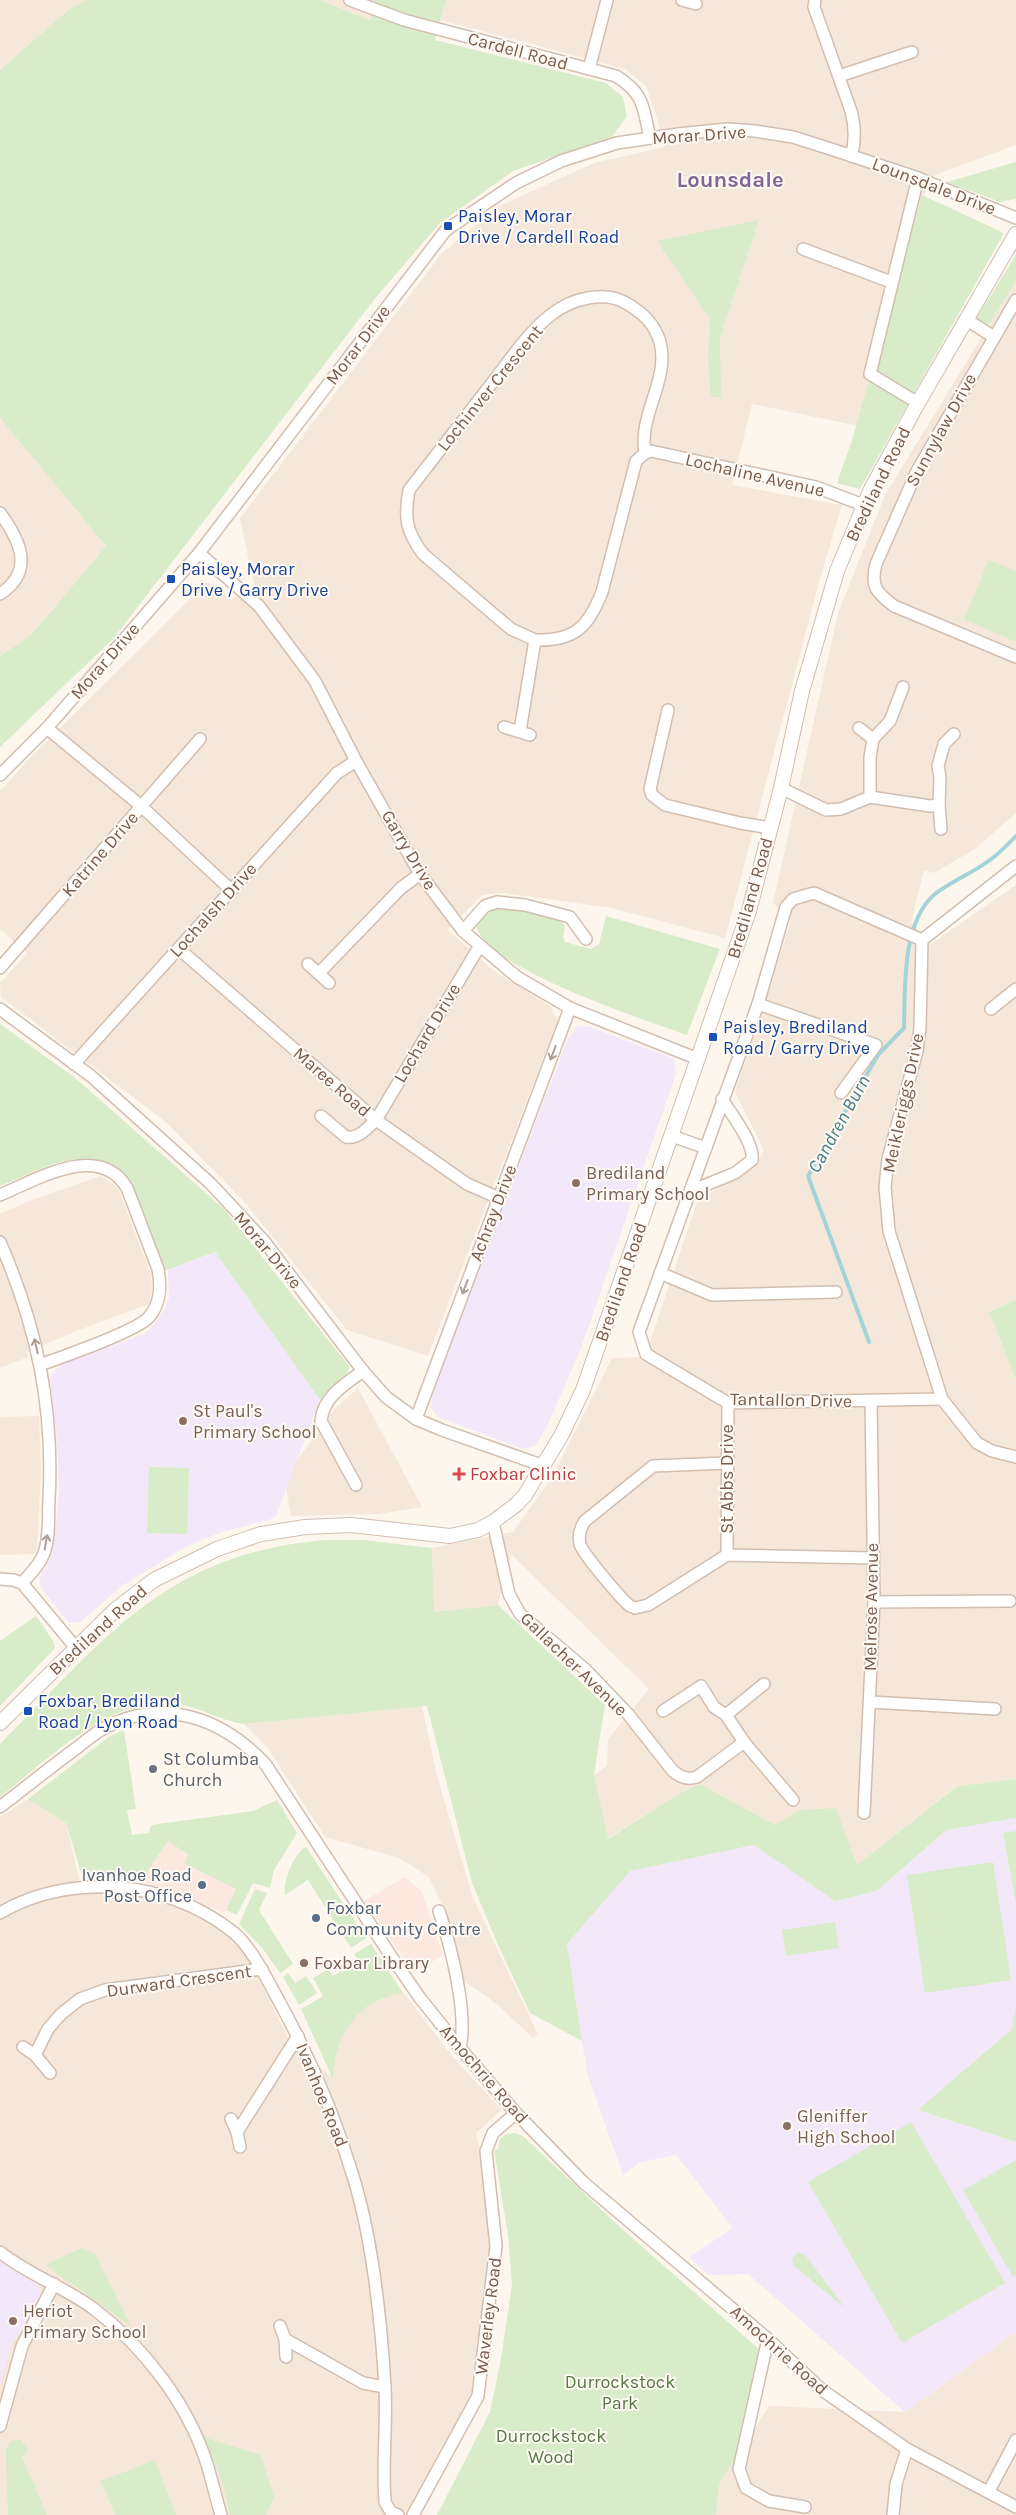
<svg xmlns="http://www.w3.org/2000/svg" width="1016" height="2515" font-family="Karla,sans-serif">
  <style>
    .residential { fill: #f5e8da }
    .commercial { fill: #fde8e0 }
    .education { fill: #f3e8fa }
    .green { fill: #d8ecc9 }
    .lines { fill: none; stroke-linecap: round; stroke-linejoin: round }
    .stream { stroke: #a5d3da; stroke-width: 4 }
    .minor-casing { stroke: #d1beb0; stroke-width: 14 }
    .tertiary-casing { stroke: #d1beb0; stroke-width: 16 }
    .minor { stroke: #fff; stroke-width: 11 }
    .tertiary { stroke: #fff; stroke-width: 14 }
    .oneway { stroke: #af9d94 }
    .transit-dot { fill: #1a4fb4; stroke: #fffaf3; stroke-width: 2 }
    .education-dot { fill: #8d6e63; stroke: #fffaf3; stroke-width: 2 }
    .health-dot { fill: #e0444e; stroke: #fffaf3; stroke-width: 2 }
    .worship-dot { fill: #6b7280; stroke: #fffaf3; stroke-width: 2 }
    .service-dot { fill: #5c6f8a; stroke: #fffaf3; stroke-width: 2 }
    .labels { text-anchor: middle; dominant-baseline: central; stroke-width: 4; stroke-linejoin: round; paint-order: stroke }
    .street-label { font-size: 18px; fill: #7a5c4d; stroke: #fffaf3 }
    .transit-label { font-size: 18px; fill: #164399; stroke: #fffaf3; text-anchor: start }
    .education-label { font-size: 18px; fill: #785e54; stroke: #fffaf3; text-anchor: start }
    .health-label { font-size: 18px; fill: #be3a42; stroke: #fffaf3; text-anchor: start }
    .worship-label { font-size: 18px; fill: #5b616d; stroke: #fffaf3; text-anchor: start }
    .service-label { font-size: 18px; fill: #4e5e75; stroke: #fffaf3; text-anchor: end }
    .park-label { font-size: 18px; fill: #537a41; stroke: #fffaf3 }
    .water-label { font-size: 19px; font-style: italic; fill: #437c86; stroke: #fffaf3 }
    .district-label { font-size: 22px; font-weight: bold; fill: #846695; stroke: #fffaf3 }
  </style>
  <rect width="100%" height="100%" fill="#fdf6ec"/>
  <g class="residential">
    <polygon points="0,0 86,0 68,10 0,70"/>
    <polygon points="320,0 375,0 372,20"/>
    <polygon points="446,0 1016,0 1016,145 935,175 919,204 859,426 752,404 732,485 842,505 819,582 725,938 612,908 502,893 482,895 448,930 493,970 550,1006 558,1020 428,1356 347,1330 247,1205 167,1123 1,997 0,983 27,953 0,929 0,791 26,762 207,582 232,599 254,585 240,518 442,253 499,206 594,163 664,147 658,121 646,86 625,69 441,20"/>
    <polygon points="1016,281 1016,813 975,849 934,873 924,870 911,922 931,944 1016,885 1016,1300 989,1312 1016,1380 1016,1779 956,1786 857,1865 800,1810 775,1825 700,1784 680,1793 607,1839 594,1775 607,1766 608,1739 649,1689 511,1554 498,1605 434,1612 432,1548 513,1532 551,1479 612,1358 645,1357 697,1202 757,1162 764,1150 735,1092 791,921 773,903 838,613 885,495"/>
    <polygon points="0,418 106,546 31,635 0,656"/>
    <polygon points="101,1176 118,1188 151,1275 152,1289 149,1304 79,1330 27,1352 28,1357 0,1368 0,1214 29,1201"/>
    <polygon points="358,1388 422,1507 379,1514 291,1516 286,1488 297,1460 334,1410"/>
    <polygon points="39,1416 41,1468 37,1548 34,1554 0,1555 0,1417"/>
    <polygon points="422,1706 437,1776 473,1898 538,2034 533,2038 498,2005 463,1980 442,1905 429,1877 399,1858 325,1837 267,1747 244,1724"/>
    <polygon points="28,1799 66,1823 81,1887 162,1895 235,1933 289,2039 330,2076 334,2051 350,2020 385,1994 403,1992 453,2057 502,2110 476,2133 493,2217 478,2396 413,2515 0,2515 0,1817"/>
    <polygon points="1016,2332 1016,2515 716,2515 719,2485 769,2406 905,2412"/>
  </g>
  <g class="commercial">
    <polygon points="168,1841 188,1856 185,1863 236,1889 224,1913 141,1881"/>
    <polygon points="405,1877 422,1892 443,1955 414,1973 364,1901"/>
  </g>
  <g class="education">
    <polygon points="578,1026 590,1027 670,1057 674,1060 676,1074 580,1351 547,1426 536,1445 523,1449 438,1417 431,1408 432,1393 568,1038"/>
    <polygon points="215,1252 320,1400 275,1518 222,1532 187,1546 122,1586 80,1622 69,1623 41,1588 39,1581 50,1559 54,1543 59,1491 57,1441 50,1377 56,1369 63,1364 144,1334 151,1328 165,1309 169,1298 168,1270"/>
    <polygon points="1016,1818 1016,2007 1012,2029 919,2110 1016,2142 1016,2332 905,2412 748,2274 709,2275 689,2257 733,2228 676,2155 640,2162 623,2175 587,2073 567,1944 629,1871 754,1845 835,1901 877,1891 946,1830"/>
    <polygon points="0,2261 38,2284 41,2295 11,2346 0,2386"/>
  </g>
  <g class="green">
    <polygon points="86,0 320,0 371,20 375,0 446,0 435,40 606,83 623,97 627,116 612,137 513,171 440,223 377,296 113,639 0,747 0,656 31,635 106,546 0,418 0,70 68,10"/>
    <polygon points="1016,162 1016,199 1000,202 947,182"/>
    <polygon points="922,195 1004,233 860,489 837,483 852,440"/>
    <polygon points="759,220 720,337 721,397 711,397 708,358 710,319 657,241"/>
    <polygon points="1016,255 1016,281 989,325 976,319"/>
    <polygon points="989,560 1016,571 1016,642 964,619"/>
    <path d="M496,908L518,910L561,921L565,926L563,937L565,942L591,949L599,944L606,916L720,949L687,1035C648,1021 480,967 476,924L486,911Z"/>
    <path d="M0,1024L74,1077L224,1209L349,1366L348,1372L320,1400L215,1252L164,1271C155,1246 136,1182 116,1168C108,1162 93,1158 83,1159C55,1159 26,1176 0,1186Z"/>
    <polygon points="1016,1300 1016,1380 989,1312"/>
    <polygon points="149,1467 189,1468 187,1534 147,1533"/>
    <path d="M327,1540H363L432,1548L434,1612L498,1605L605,1705L594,1775L608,1839L680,1793L700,1784L775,1825L800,1810L836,1808L857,1865L957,1786L1016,1779V1818L946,1830L877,1891L835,1901L754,1845L630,1871L567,1944L582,2041L530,2013L499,1947L472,1883L427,1706L244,1724C221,1721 202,1708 179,1704C112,1693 48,1760 0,1797V1744C105,1639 167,1552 327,1540Z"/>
    <polygon points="36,1616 53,1641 55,1648 0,1706 0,1641"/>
    <polygon points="124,1730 136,1809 127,1810 132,1835 149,1833 151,1825 253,1811 277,1800 297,1833 274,1870 270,1888 253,1883 237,1915 226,1910 236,1889 184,1863 188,1855 168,1841 141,1881 83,1879 66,1823 28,1799 110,1736"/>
    <polygon points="1016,1831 1016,1903 1003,1833"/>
    <path d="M306,1847L366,1938L351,1948L308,1880L285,1895C282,1883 295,1851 306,1847Z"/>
    <polygon points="993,1862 1011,1980 925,1993 907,1875"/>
    <polygon points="255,1889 267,1893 259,1910 293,1964 280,1973 262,1948 239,1924"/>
    <polygon points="835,1922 839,1948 786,1956 782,1930"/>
    <path d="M371,1944L403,1993C358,2000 334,2035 333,2079L301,2009L323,1996L313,1978L328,1969L333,1976L358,1961L354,1954Z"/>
    <polygon points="288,1973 295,1983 306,1976 317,1993 299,2005 283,1977"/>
    <polygon points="1016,2007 1016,2142 918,2110 1012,2029"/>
    <polygon points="911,2122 1005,2283 902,2343 808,2182"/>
    <polygon points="515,2133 523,2136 622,2229 760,2350 738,2454 719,2485 716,2515 437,2515 490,2412 501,2359 512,2284 508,2235 494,2150 498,2149 500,2139 507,2134"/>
    <polygon points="1016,2160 1016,2275 1013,2277 963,2190"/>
    <polygon points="82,2248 95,2254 131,2326 45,2265"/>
    <polygon points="798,2252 806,2256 845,2308 794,2266 792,2258"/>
    <polygon points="204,2437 261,2455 274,2497 266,2515 230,2515 222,2481"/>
    <polygon points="21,2440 28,2450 22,2457 47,2515 8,2515 6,2449 11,2441"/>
    <polygon points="155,2460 176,2515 115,2515 101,2481"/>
  </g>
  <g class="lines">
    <path class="stream" d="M869,1342L808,1176L878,1055L904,1028C905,988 902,921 935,894C951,881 971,874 987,862C998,855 1007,845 1016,836"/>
    <defs>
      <g id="minor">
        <path d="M350,0L404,20L616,76C645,94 643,108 650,138"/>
        <polyline points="682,0 696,4"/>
        <path d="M815,0L814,7L851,111C855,126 856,140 851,156"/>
        <polyline points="589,69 607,0"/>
        <polyline points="839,76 912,52"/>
        <polyline points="803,249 891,282"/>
        <path d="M1016,300L917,471L876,564C870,587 877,593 894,606L1016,657"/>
        <polyline points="967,320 994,337"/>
        <polyline points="918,403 870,374 918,178"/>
        <polyline points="645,453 651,451 816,487 863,505"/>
        <path d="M0,513C20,540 35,571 0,594"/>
        <polyline points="199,553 259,606 315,681 356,761 420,874 463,931 517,977 570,1008 698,1059"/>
        <polyline points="668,710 650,789 652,795 665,805 740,823 771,828"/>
        <polyline points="504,727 530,735"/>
        <polyline points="47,728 141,806 230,889"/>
        <polyline points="859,728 873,739"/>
        <path d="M520,731L535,640L511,629L423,554C406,531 404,518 409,490C437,454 465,418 492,383C511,359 528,332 552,314C571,299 604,290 626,303C643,313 654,323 660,342C670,380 638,415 645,453L636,461L602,592C588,628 574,641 535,640"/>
        <polyline points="0,775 47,728 199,553 446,230 516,183 561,161 617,143 678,134 728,129 755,131 793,137 837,151 918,178 1016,218"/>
        <polyline points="781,788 826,810 841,809 870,797 930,806 939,805"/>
        <polyline points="870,797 870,757 873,739 890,721 903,687"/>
        <polyline points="941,829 939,805 940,777 938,766 944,744 954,734"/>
        <polyline points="1016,866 922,940 920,1028 917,1051 888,1159 885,1187 889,1231 942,1399 977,1443 992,1451 1016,1457"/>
        <polyline points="463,931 485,906 497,902 525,905 570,917 586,939"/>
        <polyline points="922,940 814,893 793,899 786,907 758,1004 639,1332 646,1354 728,1403 942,1399"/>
        <polyline points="179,949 376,1120 467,1184 499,1198"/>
        <polyline points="308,964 329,983"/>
        <polyline points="0,968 200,739"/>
        <polyline points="319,973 401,888 420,874"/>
        <polyline points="758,1004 876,1045 841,1093"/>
        <polyline points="0,1009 91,1076 211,1184 264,1241 363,1371 386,1397 416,1419 442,1430 544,1466"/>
        <polyline points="991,1009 1016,989"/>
        <polyline points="74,1064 337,773 356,761"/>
        <path d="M321,1116L346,1137C359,1139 366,1129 376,1120L479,947"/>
        <polyline points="672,1136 706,1148"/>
        <path d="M691,1191L735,1173L752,1160C755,1144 731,1114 722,1099"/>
        <path d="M0,1195C36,1180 99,1141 127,1188L158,1269C161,1286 161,1303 149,1317C137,1331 62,1357 40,1365"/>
        <path d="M0,1242C37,1327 54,1407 49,1500C48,1517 50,1537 44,1553C40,1565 30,1574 22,1583"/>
        <polyline points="660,1273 712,1295 836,1292"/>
        <polyline points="416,1419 570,1008"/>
        <path d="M726,1463L653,1466L585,1521C580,1528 578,1535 580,1544C583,1554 621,1599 630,1606L635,1608L648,1605L727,1555L873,1558"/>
        <path d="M356,1485L321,1421C323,1397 345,1384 363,1371"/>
        <path d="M493,1522L509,1594L520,1614L586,1670L628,1714L672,1770C680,1777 686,1780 697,1777L744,1742"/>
        <polyline points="727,1555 728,1403"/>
        <polyline points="0,1579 13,1580 22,1583 76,1648"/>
        <polyline points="874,1602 1010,1601"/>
        <polyline points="870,1702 995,1709"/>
        <polyline points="663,1711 701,1686 714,1707 726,1715 744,1742 793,1800"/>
        <polyline points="726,1715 764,1684"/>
        <path d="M0,1807C26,1787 52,1766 78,1747C87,1740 96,1732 106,1727C165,1696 225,1720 266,1765L391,1956L420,1998L460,2048L516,2113L584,2183L768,2339L822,2390L907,2449L1016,2507"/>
        <polyline points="864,1813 874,1602 871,1401"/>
        <path d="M439,1911C451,1946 468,2013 460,2048"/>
        <path d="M0,1913C44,1887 99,1881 149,1892C179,1899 209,1913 233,1932C251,1946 269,1983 280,2003C310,2058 335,2116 353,2176C373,2241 381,2319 385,2387C387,2425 382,2464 385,2502L391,2512L398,2515"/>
        <polyline points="23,2047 35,2055 50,2073"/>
        <polyline points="35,2055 48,2029 60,2015 80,1999 105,1990 262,1969"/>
        <polyline points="231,2119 237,2132 240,2147"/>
        <polyline points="237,2132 298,2036"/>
        <path d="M0,2252C28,2275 65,2287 94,2309C144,2347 188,2404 207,2464C212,2481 216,2498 221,2515"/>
        <polyline points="280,2326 285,2339 286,2357"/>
        <polyline points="285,2339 363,2383 385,2387"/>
        <polyline points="768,2339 739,2469 746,2488 769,2501 805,2507"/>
        <polyline points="0,2426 22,2346 54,2284"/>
        <polyline points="989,2491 1016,2440"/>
        <polyline points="413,2515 478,2396 496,2246 486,2151 493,2133 516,2113"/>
        <polyline points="893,2515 896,2484 907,2449"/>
      </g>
      <polyline id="tertiary" points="0,1723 116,1609 154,1580 217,1549 261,1534 305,1527 351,1525 450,1536 478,1530 493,1522 517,1504 525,1495 561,1436 583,1390 749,911 781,788 802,691 837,571 871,489 918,403 1016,234"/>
    </defs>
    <use href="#minor" class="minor-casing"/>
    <use href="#tertiary" class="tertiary-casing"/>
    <use href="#minor" class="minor"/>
    <use href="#tertiary" class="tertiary"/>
  </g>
  <defs><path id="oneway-shaft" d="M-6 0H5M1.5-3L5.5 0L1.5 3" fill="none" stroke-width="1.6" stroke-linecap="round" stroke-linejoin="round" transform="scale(1.25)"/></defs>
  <g class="oneway">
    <use href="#oneway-shaft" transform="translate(553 1053) rotate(111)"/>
    <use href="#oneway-shaft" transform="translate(465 1287) rotate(111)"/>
    <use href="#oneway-shaft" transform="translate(36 1346) rotate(-103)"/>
    <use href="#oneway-shaft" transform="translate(46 1542) rotate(-80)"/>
  </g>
  <g class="transit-dot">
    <rect x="443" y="221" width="10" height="10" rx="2.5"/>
    <rect x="166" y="574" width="10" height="10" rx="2.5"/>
    <rect x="708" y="1032" width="10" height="10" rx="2.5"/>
    <rect x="23" y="1706" width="10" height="10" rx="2.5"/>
  </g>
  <g class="education-dot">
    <circle cx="576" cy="1183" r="5"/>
    <circle cx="183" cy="1421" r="5"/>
    <circle cx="304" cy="1963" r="5"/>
    <circle cx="787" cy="2126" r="5"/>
    <circle cx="13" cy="2321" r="5"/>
  </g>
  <path class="health-dot" d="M456.5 1466.5h5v5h5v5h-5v5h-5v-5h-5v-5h5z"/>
  <circle class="worship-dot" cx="153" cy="1769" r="5"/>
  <g class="service-dot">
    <circle cx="202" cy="1885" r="5"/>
    <circle cx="316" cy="1918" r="5"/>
  </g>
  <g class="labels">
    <g class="street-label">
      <text transform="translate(518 51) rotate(15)">Cardell Road</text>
      <text transform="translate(699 135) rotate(-4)">Morar Drive</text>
      <text transform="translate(934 186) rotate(21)">Lounsdale Drive</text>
      <text transform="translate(358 345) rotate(-53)">Morar Drive</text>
      <text transform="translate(490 388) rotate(-51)">Lochinver Crescent</text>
      <text transform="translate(941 430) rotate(-61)">Sunnylaw Drive</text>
      <text transform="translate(755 475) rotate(13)">Lochaline Avenue</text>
      <text transform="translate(878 484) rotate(-64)">Brediland Road</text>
      <text transform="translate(105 661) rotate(-49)">Morar Drive</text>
      <text transform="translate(409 850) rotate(59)">Garry Drive</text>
      <text transform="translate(100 854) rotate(-49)">Katrine Drive</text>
      <text transform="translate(750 898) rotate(-74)">Brediland Road</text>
      <text transform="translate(213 910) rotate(-48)">Lochalsh Drive</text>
      <text transform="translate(427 1033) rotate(-59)">Lochard Drive</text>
      <text transform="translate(332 1082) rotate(41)">Maree Road</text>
      <text transform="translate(903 1103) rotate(-78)">Meikleriggs Drive</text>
      <text transform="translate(493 1213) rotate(-69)">Achray Drive</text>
      <text transform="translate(268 1250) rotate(50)">Morar Drive</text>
      <text transform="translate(621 1282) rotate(-71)">Brediland Road</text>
      <text transform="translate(791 1400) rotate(1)">Tantallon Drive</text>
      <text transform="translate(727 1479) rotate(-90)">St Abbs Drive</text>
      <text transform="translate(871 1607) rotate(-89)">Melrose Avenue</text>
      <text transform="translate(98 1630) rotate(-42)">Brediland Road</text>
      <text transform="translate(574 1664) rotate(44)">Gallacher Avenue</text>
      <text transform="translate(179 1981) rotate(-8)">Durward Crescent</text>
      <text transform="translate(484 2074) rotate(49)">Amochrie Road</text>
      <text transform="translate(322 2095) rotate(68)">Ivanhoe Road</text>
      <text transform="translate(488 2316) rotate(-83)">Waverley Road</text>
      <text transform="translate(779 2350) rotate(42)">Amochrie Road</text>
    </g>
    <g class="transit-label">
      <text x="458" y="216">Paisley, Morar<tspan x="458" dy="21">Drive / Cardell Road</tspan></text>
      <text x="181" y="569">Paisley, Morar<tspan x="181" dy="21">Drive / Garry Drive</tspan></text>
      <text x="723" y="1027">Paisley, Brediland<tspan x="723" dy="21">Road / Garry Drive</tspan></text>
      <text x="38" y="1701">Foxbar, Brediland<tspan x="38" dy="21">Road / Lyon Road</tspan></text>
    </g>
    <g class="education-label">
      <text x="586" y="1173">Brediland<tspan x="586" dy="21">Primary School</tspan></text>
      <text x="193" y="1411">St Paul's<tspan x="193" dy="21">Primary School</tspan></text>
      <text x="314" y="1963">Foxbar Library</text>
      <text x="797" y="2116">Gleniffer<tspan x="797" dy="21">High School</tspan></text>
      <text x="23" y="2311">Heriot<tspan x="23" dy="21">Primary School</tspan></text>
    </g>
    <g class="health-label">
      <text x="470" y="1474">Foxbar Clinic</text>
    </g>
    <g class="worship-label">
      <text x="163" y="1759">St Columba<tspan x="163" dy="21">Church</tspan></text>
    </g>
    <g class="service-label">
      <text x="192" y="1875">Ivanhoe Road<tspan x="192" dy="21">Post Office</tspan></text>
      <text x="326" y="1908" text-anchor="start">Foxbar<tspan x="326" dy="21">Community Centre</tspan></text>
    </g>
    <g class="park-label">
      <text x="620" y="2382">Durrockstock<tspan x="620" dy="21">Park</tspan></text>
      <text x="551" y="2436">Durrockstock<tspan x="551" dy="21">Wood</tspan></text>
    </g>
    <g class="water-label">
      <text transform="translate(839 1124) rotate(-61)">Candren Burn</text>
    </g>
    <g class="district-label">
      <text x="730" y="180">Lounsdale</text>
    </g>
  </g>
</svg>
